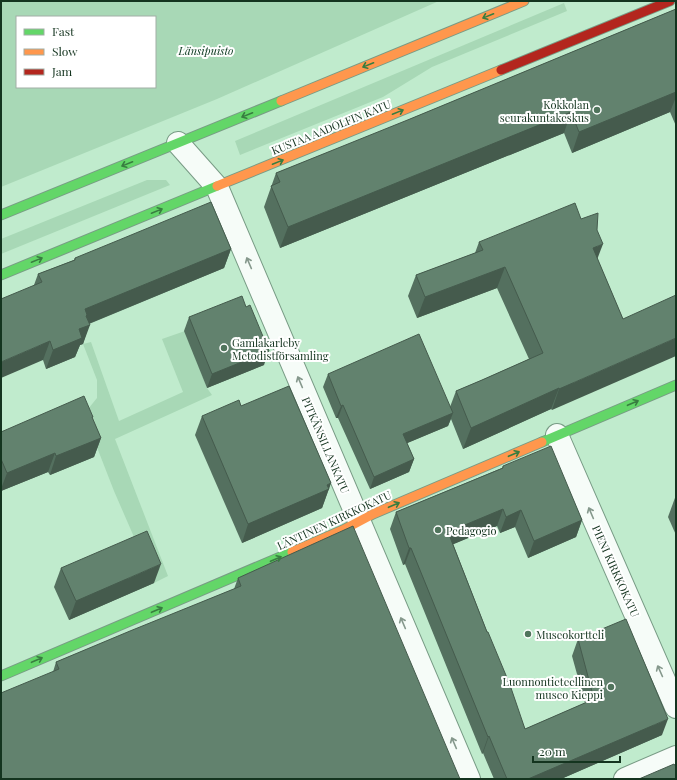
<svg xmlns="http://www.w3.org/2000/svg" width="677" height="780" font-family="'Playfair Display',serif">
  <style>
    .green { fill: #a8d8b6; fill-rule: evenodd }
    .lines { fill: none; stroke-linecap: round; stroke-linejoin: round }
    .street-casing { stroke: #789b85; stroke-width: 24 }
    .fast-casing { stroke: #789b85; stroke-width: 11 }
    .slow-casing { stroke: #789b85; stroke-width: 11 }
    .jam-casing { stroke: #789b85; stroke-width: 11 }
    .street { stroke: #f6fcf8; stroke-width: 22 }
    .fast { stroke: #63d668; stroke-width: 9 }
    .slow { stroke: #ff974d; stroke-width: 9 }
    .jam { stroke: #b3261e; stroke-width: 9 }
    .wall { fill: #54705f }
    .shaded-wall { fill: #455b4d }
    .building { fill: #62826e; stroke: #455b4d }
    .oneway { stroke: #387d40 }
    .oneway2 { stroke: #85988c }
    .poi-dot { fill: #50745c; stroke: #fff; stroke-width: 1.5 }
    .labels { text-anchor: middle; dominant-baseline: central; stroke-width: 4; stroke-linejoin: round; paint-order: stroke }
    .park-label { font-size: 11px; font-style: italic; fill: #07361c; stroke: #fff }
    .poi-label { font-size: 11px; fill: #14341f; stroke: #fff; text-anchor: start }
    .street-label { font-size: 11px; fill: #14341f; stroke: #fff }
  </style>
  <rect width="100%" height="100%" fill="#c0ebcd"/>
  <g class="green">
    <path d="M1,1H439L217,99L1,187ZM17,17H155V87H17Z"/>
    <polygon points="564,3 567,11 432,67 383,97 240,155 235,141"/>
    <polygon points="147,180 166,180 170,185 1,254 1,239"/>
    <polygon points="185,331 207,388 212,395 115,439 168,576 154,583 114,491 84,414 97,398 97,380 83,344 91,342 119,421 183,392 162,339"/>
  </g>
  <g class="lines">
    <defs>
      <g id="street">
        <polyline points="178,143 217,187 469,779"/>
        <polyline points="557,435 676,707"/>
        <polyline points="625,779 676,757"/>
      </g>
      <g id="fast">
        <polyline points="1,215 281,101"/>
        <polyline points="1,275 217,186"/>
        <polyline points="542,442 676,385"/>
        <polyline points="1,676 292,552"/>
      </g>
      <g id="slow">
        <polyline points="281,101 524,1"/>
        <polyline points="217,186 501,70"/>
        <polyline points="292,552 343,530 373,514 542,442"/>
      </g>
      <polyline id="jam" points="501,70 670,1"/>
    </defs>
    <use href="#street" class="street-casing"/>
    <use href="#fast" class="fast-casing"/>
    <use href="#slow" class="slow-casing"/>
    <use href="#jam" class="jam-casing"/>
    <use href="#street" class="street"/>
    <use href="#fast" class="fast"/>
    <use href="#slow" class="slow"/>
    <use href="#jam" class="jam"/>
  </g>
  <g class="wall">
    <polygon points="676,9 676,126 670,112 572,153 564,133 280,248 264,207 276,173 409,120 410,119"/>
    <polygon points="581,219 597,230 597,258 623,319 552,410 551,409 463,449 451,419 448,426 407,443 414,459 409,472 370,489 338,418 336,418 323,387 328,374 450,407 456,391 482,380 529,359 497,288 417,318 408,296 416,275 475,253 479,242"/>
    <polygon points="231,249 224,268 89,324 83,344 80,345 75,357 46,369 43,360 34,285 38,274 74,260 75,258"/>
    <polygon points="246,307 264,365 207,388 184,331 189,317"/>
    <polygon points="241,406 331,483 322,508 242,543 195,435 202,416"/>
    <polygon points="93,417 92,418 101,438 94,457 50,475 48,472 1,491 1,432"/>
    <polygon points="503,466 582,520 576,537 528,558 515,527 500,533 497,526 453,544 525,729 585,703 572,656 578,639 662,735 561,779 494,779 483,753 482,754 405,564 403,565 390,529 396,512 502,468"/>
    <polygon points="676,495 676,535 668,517"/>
    <polygon points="61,568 154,583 69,620 54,587"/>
    <polygon points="238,578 460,779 53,672 56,662 234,589"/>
  </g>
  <g class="shaded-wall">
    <polygon points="676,92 676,97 670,112 572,153 579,132"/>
    <polygon points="571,112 564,133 280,248 288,227"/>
    <polygon points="603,244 595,265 593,248"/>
    <polygon points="231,249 224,268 83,326 90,325 83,344 80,345 75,357 46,369 53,350 85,309"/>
    <polygon points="505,267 497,288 417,318 425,297"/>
    <polygon points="676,338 676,356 552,410 559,389"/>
    <polygon points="50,341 43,360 1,378 1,362"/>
    <polygon points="269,351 264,365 207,388 212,374"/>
    <polygon points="559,388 551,409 463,449 471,428"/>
    <polygon points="343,405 338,418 336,418 341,406"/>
    <polygon points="453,413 448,426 398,447 403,434"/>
    <polygon points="101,438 94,457 50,475 56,456"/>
    <polygon points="55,453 48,472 1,491 1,489 7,473"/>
    <polygon points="414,459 409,472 370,489 374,477"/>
    <polygon points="331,483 322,508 242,543 248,524"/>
    <polygon points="503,509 497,526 442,549 448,532"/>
    <polygon points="521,510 515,527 500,533 506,517"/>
    <polygon points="582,520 576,537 528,558 534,541"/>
    <polygon points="409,548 411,548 405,564 403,565"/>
    <polygon points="161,564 154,583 69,620 76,601"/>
    <polygon points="668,719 662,735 561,779 528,779"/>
    <polygon points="489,736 483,753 482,754 488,737"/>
  </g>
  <g class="building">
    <polygon points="676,9 676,92 579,132 571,112 288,227 271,186 280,182 276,173 410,119"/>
    <polygon points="211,202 231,249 85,309 87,315 86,316 90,325 79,329 82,338 53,350 50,341 1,362 1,299 42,282 38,274 75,260 75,258 119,240"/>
    <polygon points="575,203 581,219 598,213 597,230 603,244 593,248 623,319 676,295 676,338 559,389 559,388 471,428 456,391 482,380 543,353 505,267 425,297 416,275 483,250 479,242"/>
    <polygon points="242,296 246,307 250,305 269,351 212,374 189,317"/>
    <polygon points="419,334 453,413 403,434 414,459 374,477 343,405 341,406 328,374"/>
    <polygon points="289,386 331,483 327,485 329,489 248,524 202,416 239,400 241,406"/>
    <polygon points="84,396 93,417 92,417 101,438 56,456 55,453 7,473 1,459 1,432"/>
    <polygon points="551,446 582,520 534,541 521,510 506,517 503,509 448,532 487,632 488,632 510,685 525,729 594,699 578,639 626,619 668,719 528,779 507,779 489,736 488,737 411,548 409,548 396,512 503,468 503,466"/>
    <polygon points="353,526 460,779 1,779 1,693 59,669 56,662 130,631 241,586 238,578"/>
    <polygon points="147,531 161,564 76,601 61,568"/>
    <polygon points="674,764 676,767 676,779 639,779"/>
  </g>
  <defs><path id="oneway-shaft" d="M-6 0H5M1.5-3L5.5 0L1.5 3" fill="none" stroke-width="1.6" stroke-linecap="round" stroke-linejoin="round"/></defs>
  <g class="oneway">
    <use href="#oneway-shaft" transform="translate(488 16) rotate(158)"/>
    <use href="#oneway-shaft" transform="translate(368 65) rotate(158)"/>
    <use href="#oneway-shaft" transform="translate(398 112) rotate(-22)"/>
    <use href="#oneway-shaft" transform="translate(247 115) rotate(158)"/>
    <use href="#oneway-shaft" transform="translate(278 162) rotate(-22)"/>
    <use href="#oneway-shaft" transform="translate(127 164) rotate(158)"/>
    <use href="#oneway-shaft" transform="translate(157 211) rotate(-22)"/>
    <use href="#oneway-shaft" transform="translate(37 260) rotate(-22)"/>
    <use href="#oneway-shaft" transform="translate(633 403) rotate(-23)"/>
    <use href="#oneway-shaft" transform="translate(514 454) rotate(-23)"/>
    <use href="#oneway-shaft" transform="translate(394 505) rotate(-23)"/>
    <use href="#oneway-shaft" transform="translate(276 559) rotate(-23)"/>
    <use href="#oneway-shaft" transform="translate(157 610) rotate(-23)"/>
    <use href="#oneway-shaft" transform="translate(37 660) rotate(-23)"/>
  </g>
  <g class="oneway2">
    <use href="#oneway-shaft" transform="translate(249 263) rotate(-113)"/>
    <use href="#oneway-shaft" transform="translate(300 382) rotate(-113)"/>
    <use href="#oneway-shaft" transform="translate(591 513) rotate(-113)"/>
    <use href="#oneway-shaft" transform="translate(403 623) rotate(-113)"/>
    <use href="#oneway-shaft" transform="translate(660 671) rotate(-114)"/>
    <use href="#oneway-shaft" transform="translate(454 743) rotate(-113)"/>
  </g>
  <g class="poi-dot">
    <circle cx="597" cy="110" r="4"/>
    <circle cx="224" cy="348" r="4"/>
    <circle cx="438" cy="530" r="4"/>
    <circle cx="528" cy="634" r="4"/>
    <circle cx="611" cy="687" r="4"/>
  </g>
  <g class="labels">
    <g class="park-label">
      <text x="206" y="50">Länsipuisto</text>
    </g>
    <g class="poi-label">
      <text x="589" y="104" text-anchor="end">Kokkolan<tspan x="589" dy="13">seurakuntakeskus</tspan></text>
      <text x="232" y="342">Gamlakarleby<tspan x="232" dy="13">Metodistförsamling</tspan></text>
      <text x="446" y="530">Pedagogio</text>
      <text x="536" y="634">Museokortteli</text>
      <text x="603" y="681" text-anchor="end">Luonnontieteellinen<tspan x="603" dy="13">museo Kieppi</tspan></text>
    </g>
    <g class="street-label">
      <text transform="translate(331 127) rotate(-22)">KUSTAA AADOLFIN KATU</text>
      <text transform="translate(326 445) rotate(67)">PITKÄNSILLANKATU</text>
      <text transform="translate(334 520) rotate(-25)">LÄNTINEN KIRKKOKATU</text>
      <text transform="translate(616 571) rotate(66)">PIENI KIRKKOKATU</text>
    </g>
  </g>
  <rect width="677" height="780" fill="none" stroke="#14341f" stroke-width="4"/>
  <rect x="16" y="16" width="140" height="72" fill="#ffffff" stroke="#a1aea5"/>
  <rect x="24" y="29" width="20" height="6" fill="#63d668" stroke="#a1aea5"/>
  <text x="52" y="36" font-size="12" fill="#14341f">Fast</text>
  <rect x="24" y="49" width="20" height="6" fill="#ff974d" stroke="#a1aea5"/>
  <text x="52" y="56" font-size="12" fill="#14341f">Slow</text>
  <rect x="24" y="69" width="20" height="6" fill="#b3261e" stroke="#a1aea5"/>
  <text x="52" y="76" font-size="12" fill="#14341f">Jam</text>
  <path d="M533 756v6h87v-6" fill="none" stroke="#14341f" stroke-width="2"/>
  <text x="539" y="756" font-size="12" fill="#14341f" stroke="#ffffff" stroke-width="3" paint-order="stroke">20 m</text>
</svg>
